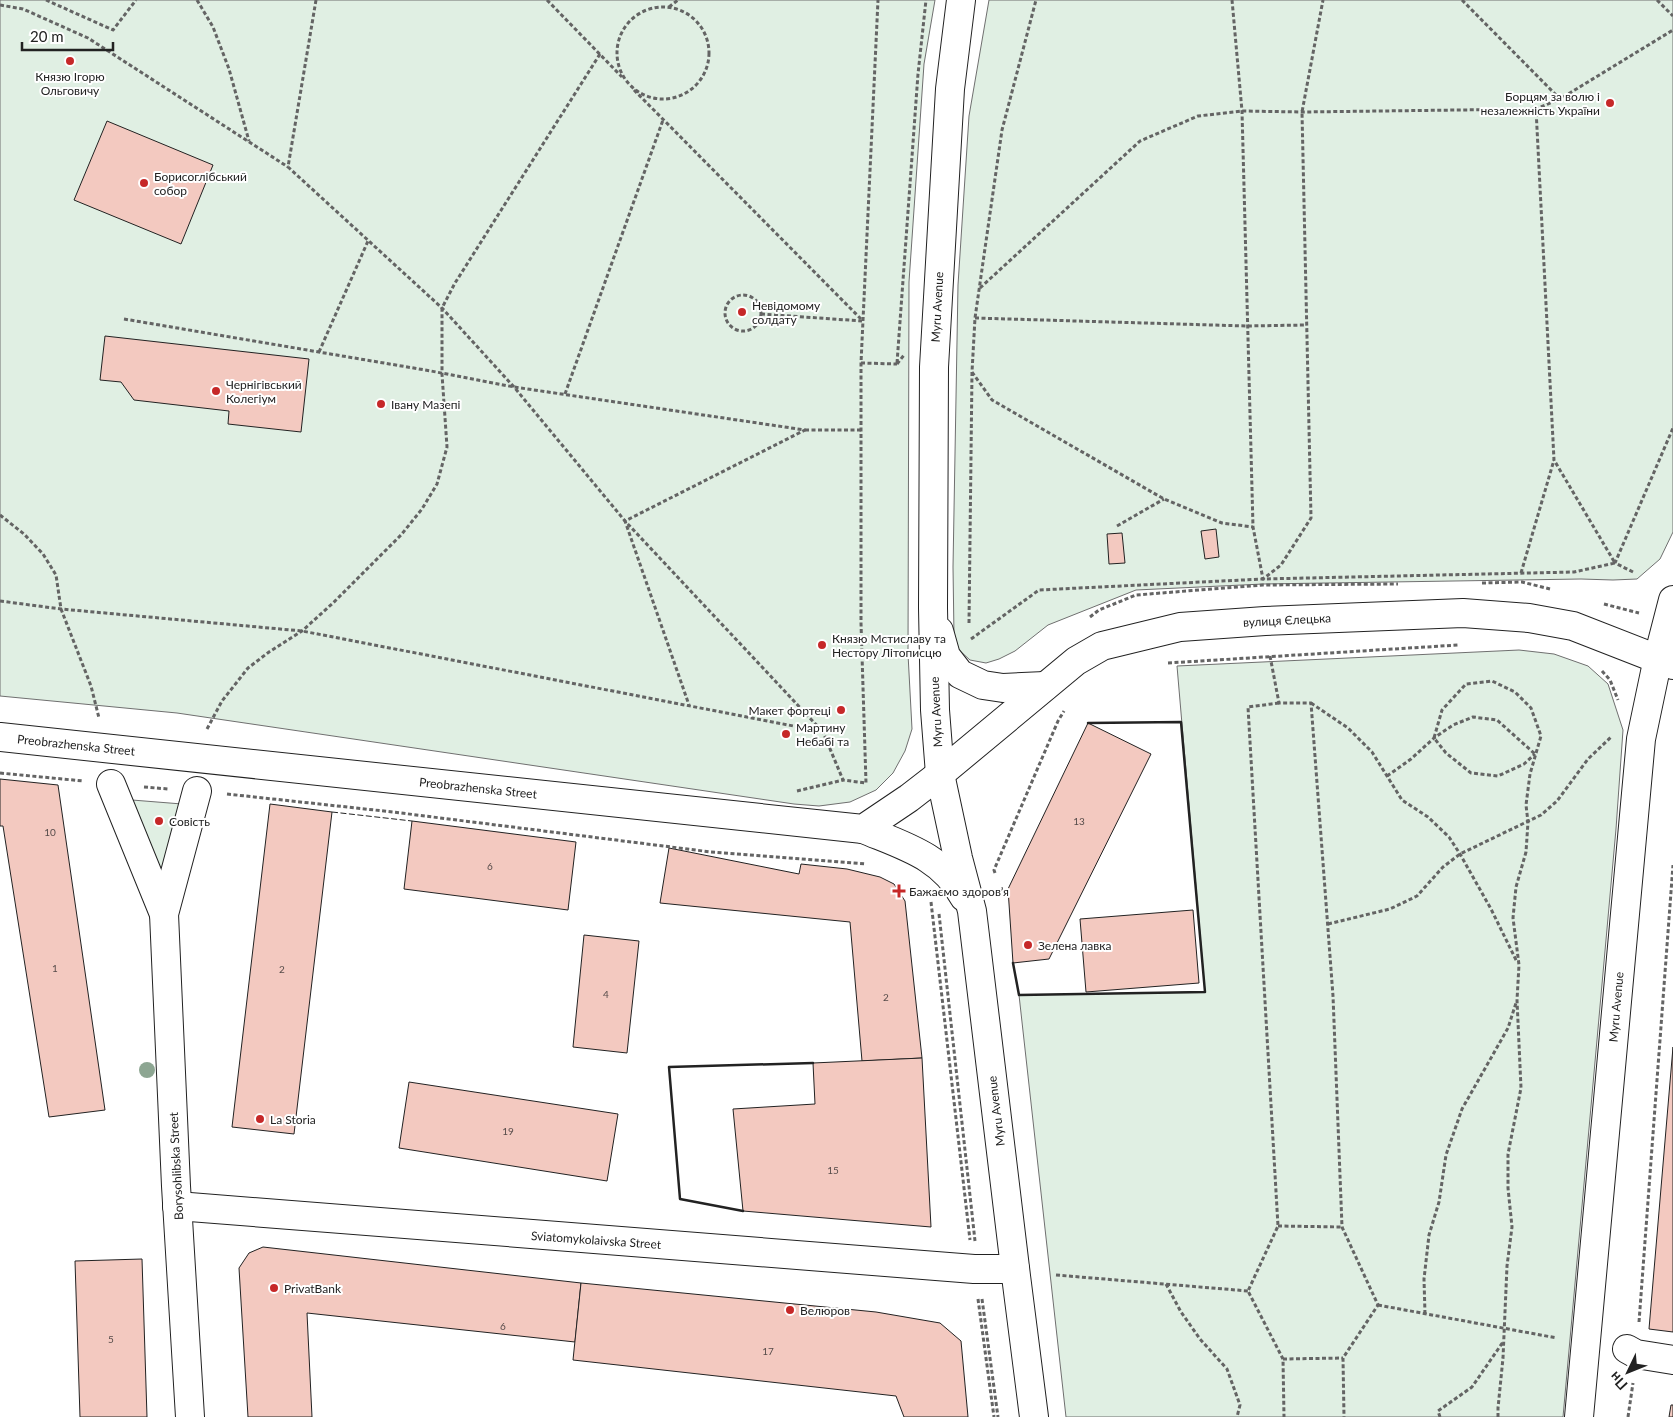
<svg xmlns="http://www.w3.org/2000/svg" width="1673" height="1417" font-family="Lato,sans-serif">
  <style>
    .green { fill: #e0efe3; stroke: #6f6f6f }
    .building { fill: #f3c9c0; stroke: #222 }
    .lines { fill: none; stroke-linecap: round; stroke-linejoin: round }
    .minor-casing { stroke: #222; stroke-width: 30 }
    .major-casing { stroke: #222; stroke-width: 30 }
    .path { stroke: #646464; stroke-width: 3; stroke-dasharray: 4 2.5; stroke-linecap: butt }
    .minor { stroke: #fff; stroke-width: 28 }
    .major { stroke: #fff; stroke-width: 28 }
    .fence { stroke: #222; stroke-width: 1; stroke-dasharray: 6 2.5; stroke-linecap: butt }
    .wall { stroke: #222; stroke-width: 2.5 }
    .tree { fill: #8da692 }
    .poi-dot { fill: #c62828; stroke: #fff; stroke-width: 2 }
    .labels { text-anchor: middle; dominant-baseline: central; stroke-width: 4; stroke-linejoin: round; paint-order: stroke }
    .number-label { font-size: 10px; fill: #564c4a }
    .poi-label { font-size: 12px; fill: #222; stroke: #fff; text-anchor: start }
    .street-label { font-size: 12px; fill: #222; stroke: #fff }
  </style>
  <rect width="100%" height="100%" fill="#fff"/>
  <g class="green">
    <polygon points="0,0 935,0 924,64 909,282 908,654 912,729 905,751 893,773 876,790 850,802 819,806 794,804 177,713 0,696"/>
    <polygon points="989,0 1673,0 1673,532 1660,559 1637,579 1613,580 1581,579 1263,584 1136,590 1048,625 1015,651 999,659 986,663 970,660 959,650 954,636 953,567 958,285 969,116"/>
    <polygon points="1519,650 1554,654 1588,666 1608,684 1623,730 1616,829 1563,1417 1066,1417 1019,995 1205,992 1177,666"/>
    <polygon points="132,800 182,804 161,881"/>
  </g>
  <g class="building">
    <polygon points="107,121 213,165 181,244 74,200"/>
    <polygon points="105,336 309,359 301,432 228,424 229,411 134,400 121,382 100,380"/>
    <polygon points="1216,529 1219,557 1205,559 1201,531"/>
    <polygon points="1122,533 1125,563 1109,564 1107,534"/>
    <polygon points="1088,723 1151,754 1049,959 1013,963 1008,889"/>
    <polygon points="0,779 58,785 105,1110 49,1117 3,826 0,826"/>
    <polygon points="270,804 332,812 294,1134 232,1127"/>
    <polygon points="412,821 576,842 568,910 404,889"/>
    <polygon points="669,848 799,874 801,864 847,869 880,877 894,884 905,901 922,1058 862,1061 850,922 660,903"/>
    <polygon points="1193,910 1199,983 1086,992 1080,919"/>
    <polygon points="584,935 639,941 627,1053 573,1047"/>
    <polygon points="1673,1047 1673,1332 1649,1329"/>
    <polygon points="922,1058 931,1227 743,1211 733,1109 815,1104 813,1063"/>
    <polygon points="409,1082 618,1114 607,1181 399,1148"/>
    <polygon points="263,1247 581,1283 575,1342 307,1313 312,1417 248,1417 239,1268 249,1253"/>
    <polygon points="142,1259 147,1417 80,1417 75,1261"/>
    <polygon points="581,1283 876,1312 940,1323 961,1341 968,1417 904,1417 896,1396 573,1360"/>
    <polygon points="1671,1405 1673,1405 1673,1417 1669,1417"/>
  </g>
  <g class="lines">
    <defs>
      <g id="minor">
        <polyline points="111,784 164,914"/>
        <polyline points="177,1206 974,1269 1015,1269"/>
        <polyline points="1627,1349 1636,1354 1673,1360"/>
        <polyline points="190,1417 176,1186 164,914 197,791"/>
      </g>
      <g id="major">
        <polyline points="961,0 950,89 934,367 933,608 935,710 940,774 958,858 972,911 1016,1276 1034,1417"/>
        <polyline points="939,631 946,656 960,674 983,685 1003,688 1045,686"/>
        <polyline points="0,737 863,829 909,798 940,774 1076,661 1102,646 1180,627 1265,621 1463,613 1529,618 1573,626 1673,665"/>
        <path d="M863,829C904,846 942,856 964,897"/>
        <polyline points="1579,1417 1641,739 1658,658 1673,600"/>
      </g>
    </defs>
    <use href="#minor" class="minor-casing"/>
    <use href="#major" class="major-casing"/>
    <g class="path">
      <polyline points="46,0 113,30 136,0"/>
      <polyline points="197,0 213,27 229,69 249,141"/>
      <polyline points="316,0 288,167 442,308 514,387 625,521 823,732"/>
      <polyline points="547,0 622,77"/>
      <polyline points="1232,0 1242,111 1253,527 1263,579 1281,565 1311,518 1302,112 1323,0"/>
      <polyline points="1462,0 1560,99 1673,30"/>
      <polyline points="1657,0 1673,16"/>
      <polyline points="0,5 23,9 88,38 288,167"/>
      <polyline points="669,7 678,0"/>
      <circle cx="663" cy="53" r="46"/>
      <polyline points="634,90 862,320"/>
      <polyline points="980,288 1140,141 1198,116 1242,111 1302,112 1536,109 1560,99"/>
      <circle cx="743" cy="313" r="18"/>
      <polyline points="761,314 862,321"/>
      <polyline points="975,318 1246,326 1306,325"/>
      <polyline points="124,319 431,371 514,387 805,430 625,521 689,705"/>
      <polyline points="319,352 368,241"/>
      <polyline points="861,363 897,364"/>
      <polyline points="897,363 918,74 926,0"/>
      <polyline points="897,364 904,355"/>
      <polyline points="972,372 992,400 1164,499 1222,523 1253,527"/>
      <polyline points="565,394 663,120"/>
      <polyline points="805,430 861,430"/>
      <polyline points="0,515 24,534 43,554 56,575 61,609 91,686 99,718"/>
      <polyline points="1117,526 1164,499"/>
      <polyline points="1633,572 1615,563 1673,428"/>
      <polyline points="1521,573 1554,460"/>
      <polyline points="1482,583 1522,582 1550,589"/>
      <polyline points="0,601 61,609 302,631 809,729 823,732 843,780 866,783 861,623 861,363 878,0"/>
      <polyline points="1604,604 1639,613"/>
      <polyline points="1090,617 1099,610 1136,595 1263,585 1398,584"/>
      <polyline points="969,623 972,372 975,318 1002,130 1036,0"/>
      <polyline points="971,639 1039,590 1263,579 1574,572 1615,563 1554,460 1536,109"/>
      <polyline points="1270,656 1279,703 1311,703 1333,996 1342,1227 1378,1305 1343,1358 1344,1417"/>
      <polyline points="1168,663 1458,645"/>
      <polyline points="1602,671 1610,680 1618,700"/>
      <polyline points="1279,703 1248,707 1278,1226 1248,1291 1283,1359 1284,1417"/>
      <polyline points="1311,703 1348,728 1372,752 1402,800 1428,817 1449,837 1460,854 1491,909 1517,962"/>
      <polyline points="207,729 222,701 248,668 269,652 302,631 333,603 401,535 422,509 437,484 447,447 442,374 442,308 455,283 600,54"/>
      <polyline points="0,773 83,781"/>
      <polyline points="1387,776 1411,759 1434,738 1453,725 1473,717 1497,720 1535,754"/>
      <polyline points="144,787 168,789"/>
      <polyline points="797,791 843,780"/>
      <polyline points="227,794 393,812 711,852 866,864"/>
      <polyline points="995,873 994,870 1058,721 1064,711"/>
      <polyline points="931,902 970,1240"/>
      <polyline points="939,914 975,1241"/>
      <polyline points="1328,924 1390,909 1417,896 1443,867 1460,854 1541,815 1557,801 1588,759 1611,737"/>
      <polyline points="1278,1226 1342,1227"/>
      <polyline points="1056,1275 1248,1291"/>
      <polyline points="1166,1284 1181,1312 1200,1339 1227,1369 1240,1405 1237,1417"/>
      <polyline points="978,1299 994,1417"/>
      <polyline points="982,1299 998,1417"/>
      <polyline points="1378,1305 1557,1338"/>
      <polyline points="1425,1314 1424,1279 1429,1235 1439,1202 1446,1155 1462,1109 1508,1028 1516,1003"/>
      <polyline points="1639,1322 1673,865"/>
      <polyline points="1283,1359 1343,1358"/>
      <polyline points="1440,1417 1438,1411 1472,1387 1503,1342"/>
      <polyline points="1498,1417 1498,1408 1503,1358 1507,1266 1512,1227 1508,1188 1508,1154 1521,1088 1517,1000 1519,965 1513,918 1516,887 1526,852 1528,822 1526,805 1530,774 1541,736 1531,708 1515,692 1492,681 1466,684 1442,710 1434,738 1446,753 1471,773 1498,776 1524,764 1535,754"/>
      <polyline points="1628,1417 1633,1383"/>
    </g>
    <use href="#minor" class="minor"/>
    <use href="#major" class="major"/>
    <polyline class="fence" points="332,812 412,821"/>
    <g class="wall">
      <polyline points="1013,963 1019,995 1205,992 1181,722 1088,723"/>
      <polyline points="743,1211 680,1199 669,1067 813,1063"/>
    </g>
  </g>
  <circle class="tree" cx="147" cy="1070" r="8"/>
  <g class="poi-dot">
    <circle cx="70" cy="61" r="5"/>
    <circle cx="1610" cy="103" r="5"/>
    <circle cx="144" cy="183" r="5"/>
    <circle cx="742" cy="312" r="5"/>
    <circle cx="216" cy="391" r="5"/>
    <circle cx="381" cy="404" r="5"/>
    <circle cx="822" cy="645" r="5"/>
    <circle cx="841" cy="710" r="5"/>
    <circle cx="786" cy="734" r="5"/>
    <circle cx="159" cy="821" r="5"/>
    <path d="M896.5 883.5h5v5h5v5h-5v5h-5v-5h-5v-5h5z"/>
    <circle cx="1028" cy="945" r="5"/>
    <circle cx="260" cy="1119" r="5"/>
    <circle cx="274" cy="1288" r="5"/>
    <circle cx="790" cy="1310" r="5"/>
  </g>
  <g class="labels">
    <g class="number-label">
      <text x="1079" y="821">13</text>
      <text x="50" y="832">10</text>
      <text x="490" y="866">6</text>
      <text x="55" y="968">1</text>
      <text x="282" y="969">2</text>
      <text x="606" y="994">4</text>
      <text x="886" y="997">2</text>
      <text x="508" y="1131">19</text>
      <text x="833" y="1170">15</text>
      <text x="503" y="1326">6</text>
      <text x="111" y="1339">5</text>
      <text x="768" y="1351">17</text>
    </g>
    <g class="poi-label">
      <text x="70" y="76" text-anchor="middle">Князю Ігорю<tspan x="70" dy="14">Ольговичу</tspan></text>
      <text x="1600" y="96" text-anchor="end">Борцям за волю і<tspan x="1600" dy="14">незалежність України</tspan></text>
      <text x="154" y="176">Борисоглібський<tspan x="154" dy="14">собор</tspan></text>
      <text x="752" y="305">Невідомому<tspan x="752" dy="14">солдату</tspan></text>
      <text x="226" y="384">Чернігівський<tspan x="226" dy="14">Колегіум</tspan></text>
      <text x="391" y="404">Івану Мазепі</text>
      <text x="832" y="638">Князю Мстиславу та<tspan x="832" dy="14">Нестору Літописцю</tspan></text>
      <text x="831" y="710" text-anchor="end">Макет фортеці</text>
      <text x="796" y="727">Мартину<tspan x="796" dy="14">Небабі та</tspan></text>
      <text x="169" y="821">Совість</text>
      <text x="909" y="891">Бажаємо здоров’я</text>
      <text x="1038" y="945">Зелена лавка</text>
      <text x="270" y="1119">La Storia</text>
      <text x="284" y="1288">PrivatBank</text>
      <text x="800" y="1310">Велюров</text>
    </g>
    <g class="street-label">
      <text transform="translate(937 307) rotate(-87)">Myru Avenue</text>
      <text transform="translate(1287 620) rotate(-3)">вулиця Єлецька</text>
      <text transform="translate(936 712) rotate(-93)">Myru Avenue</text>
      <text transform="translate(76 745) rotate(6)">Preobrazhenska Street</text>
      <text transform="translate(478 788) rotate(6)">Preobrazhenska Street</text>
      <text transform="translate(1616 1007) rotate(-85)">Myru Avenue</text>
      <text transform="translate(996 1111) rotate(-97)">Myru Avenue</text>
      <text transform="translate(176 1166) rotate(-93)">Borysohlibska Street</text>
      <text transform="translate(596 1240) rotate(4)">Sviatomykolaivska Street</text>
    </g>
  </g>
  <g transform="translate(1628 1372) rotate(227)" stroke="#ffffff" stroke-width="4" paint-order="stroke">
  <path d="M0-4L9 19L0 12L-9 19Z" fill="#222222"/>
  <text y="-8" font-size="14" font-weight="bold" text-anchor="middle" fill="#222222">Пн</text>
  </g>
  <path d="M22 42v8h91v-8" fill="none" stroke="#222222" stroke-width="2.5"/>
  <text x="30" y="42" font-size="15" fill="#222222" stroke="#ffffff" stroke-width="4" paint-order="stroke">20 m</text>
</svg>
